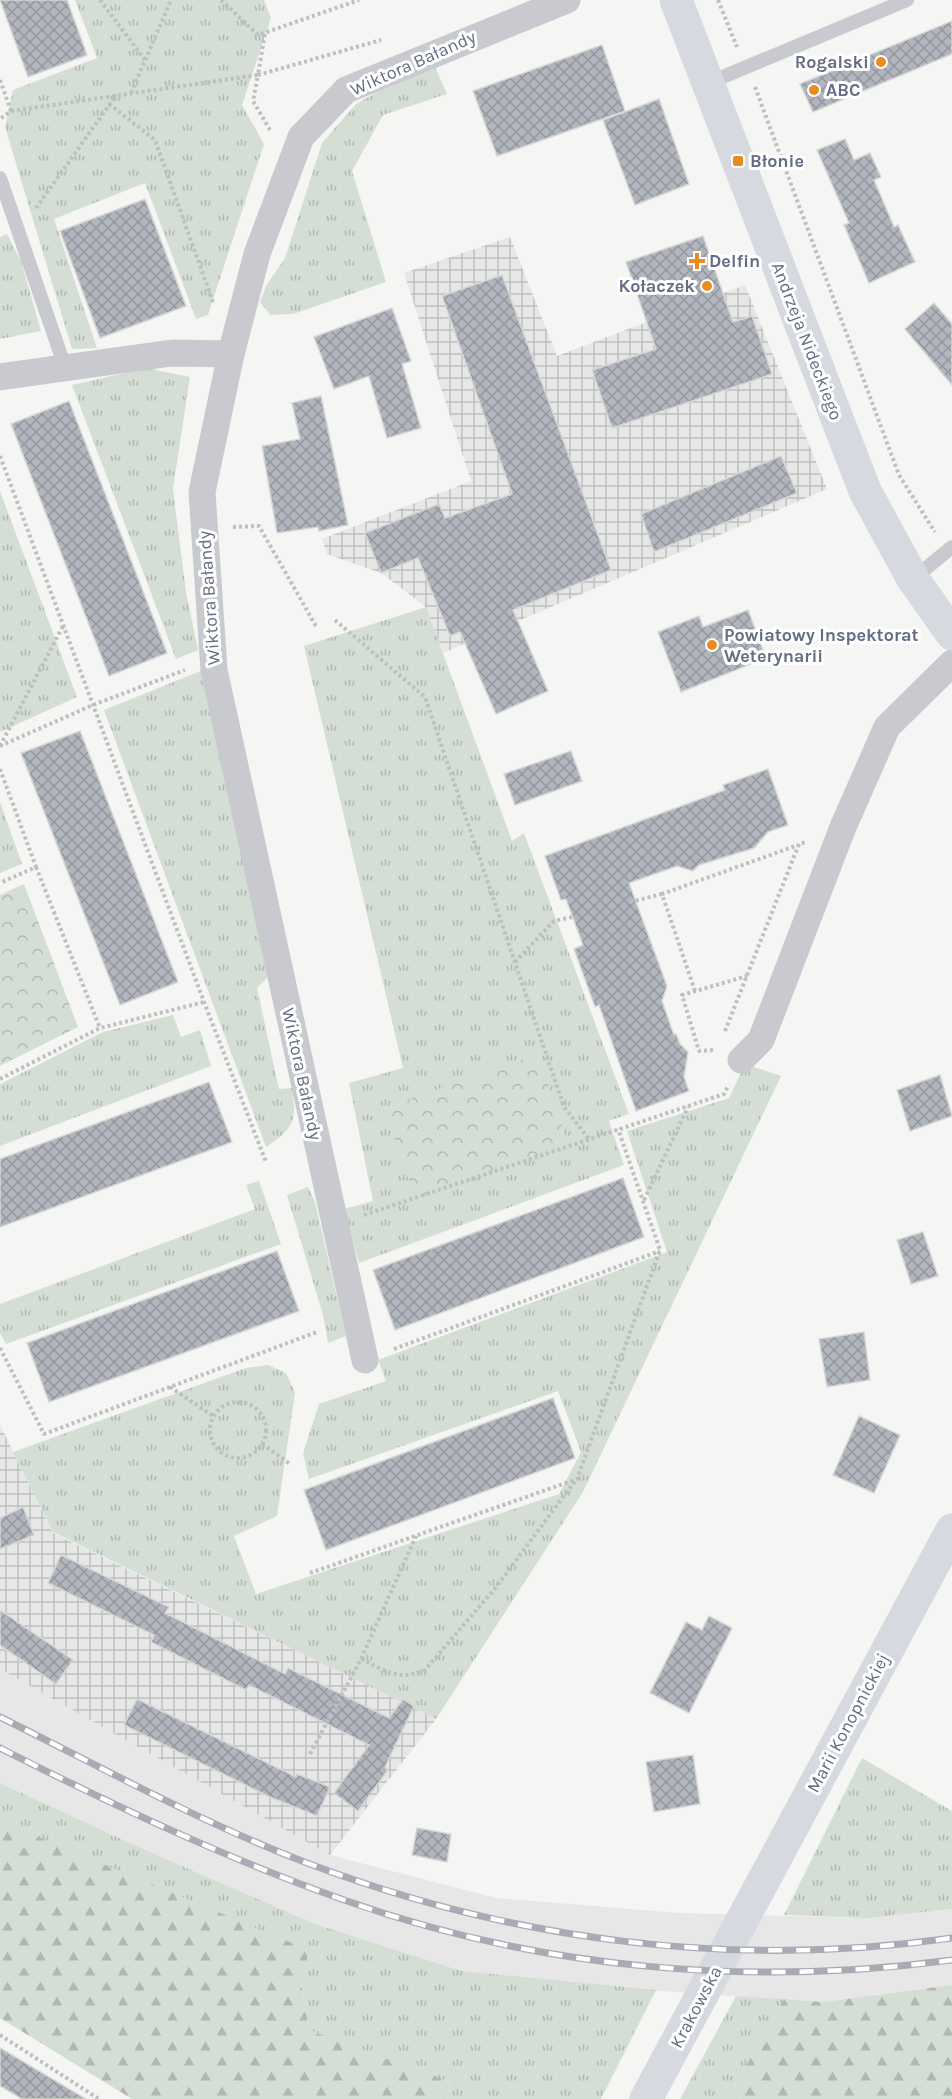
<svg xmlns="http://www.w3.org/2000/svg" width="952" height="2099" font-family="Karla,sans-serif">
  <style>
    .built { fill: #e6e7e6 }
    .industrial { fill: url(#industrial-grid) }
    .grass { fill: url(#grass-tufts) }
    .forest { fill: url(#forest-firs) }
    .park { fill: url(#park-crowns) }
    .building { fill: url(#building-cross-hatch); stroke: #d7d8d5; stroke-width: 1.5 }
    .lines { fill: none; stroke-linecap: round; stroke-linejoin: round }
    .path { stroke: #bdbfc2; stroke-width: 4; stroke-dasharray: 3 3; stroke-linecap: butt }
    .lane { stroke: #c9cacf; stroke-width: 14 }
    .street { stroke: #c9cacf; stroke-width: 27 }
    .secondary { stroke: #d6d9df; stroke-width: 33 }
    .rail-casing { stroke: #a8abb3; stroke-width: 7 }
    .rail { stroke: #fff; stroke-width: 4.5; stroke-dasharray: 14; stroke-linecap: butt }
    .poi-dot { fill: #ea8b20; stroke: #fff; stroke-width: 2 }
    .labels { text-anchor: middle; dominant-baseline: central; stroke-width: 6; stroke-linejoin: round; paint-order: stroke }
    .poi-label { font-size: 18px; font-weight: bold; fill: #646d85; stroke: #fff; text-anchor: start }
    .street-label { font-size: 18px; fill: #646d85; stroke: #fff }
  </style>
  <defs>
    <pattern id="industrial-grid" width="8" height="8" patternUnits="userSpaceOnUse" patternTransform="scale(1.5)"><rect width="8" height="8" fill="#e6e7e6"/><path d="M0 4h8M4 0v8" fill="none" stroke="#bebfc0"/></pattern>
    <pattern id="grass-tufts" width="24" height="20" patternUnits="userSpaceOnUse" patternTransform="scale(1.5)"><rect width="24" height="20" fill="#d5ded4"/><path d="M3 7l-1-3M5 7V3M7 7l1-3M15 17l-1-3M17 17v-4M19 17l1-3" fill="none" stroke="#b0b8b2"/></pattern>
    <pattern id="forest-firs" width="22" height="20" patternUnits="userSpaceOnUse" patternTransform="scale(1.5)"><rect width="22" height="20" fill="#d5ded4"/><path d="M5 1l3.5 6h-7zM16 11l3.5 6h-7z" fill="#b0b8b2"/></pattern>
    <pattern id="park-crowns" width="20" height="18" patternUnits="userSpaceOnUse" patternTransform="scale(1.5)"><rect width="20" height="18" fill="#d5ded4"/><path d="M2 6a3 3 0 1 1 6 0M12 15a3 3 0 1 1 6 0" fill="none" stroke="#b0b8b2"/></pattern>
    <pattern id="building-cross-hatch" width="8" height="8" patternUnits="userSpaceOnUse" patternTransform="scale(1.5)"><rect width="8" height="8" fill="#b1b5bd"/><path d="M0 0l8 8M0 8l8-8" fill="none" stroke="#94979f"/></pattern>
  </defs>
  <rect width="100%" height="100%" fill="#f5f6f3"/>
  <polygon class="built" points="0,1669 330,1855 496,1898 679,1913 869,1918 952,1909 952,1985 823,2002 631,1989 462,1971 315,1924 141,1848 0,1783"/>
  <g class="industrial">
    <polygon points="510,237 557,356 745,285 827,489 443,653 426,607 381,573 327,554 322,539 471,481 404,273"/>
    <polygon points="0,1425 53,1533 436,1719 330,1855 0,1669"/>
  </g>
  <g class="grass">
    <polygon points="75,0 264,0 271,18 242,105 264,144 208,315 196,319 145,183 54,219 97,348 72,349 5,127 13,90 97,58"/>
    <polygon points="435,67 447,94 383,115 352,171 386,282 293,314 270,315 260,302 266,286 285,258 322,143 356,104 406,75"/>
    <polygon points="7,234 21,261 41,331 0,339 0,237"/>
    <polygon points="146,368 190,377 173,489 186,592 198,650 176,659 72,385"/>
    <polygon points="0,491 77,697 0,732"/>
    <polygon points="426,607 512,841 524,833 629,1114 609,1121 624,1165 359,1263 344,1209 373,1201 349,1083 403,1068 304,646"/>
    <path d="M203,670L268,977L257,988L279,1089L292,1088C297,1122 294,1128 266,1147L104,710Z"/>
    <polygon points="0,802 22,864 0,873"/>
    <polygon points="173,1015 181,1037 200,1030 211,1066 0,1146 0,1084 103,1032"/>
    <polygon points="745,1064 781,1076 583,1492 436,1719 53,1532 13,1452 246,1368 268,1365 286,1373 295,1393 277,1516 234,1536 256,1594 559,1494 581,1452 558,1391 309,1479 303,1453 319,1404 386,1381 378,1360 667,1252 627,1131 729,1098"/>
    <polygon points="259,1181 281,1244 6,1344 0,1333 0,1304 255,1209 246,1185"/>
    <polygon points="308,1187 315,1202 346,1336 328,1343 323,1315 287,1195"/>
    <polygon points="862,1758 952,1811 952,1909 869,1918 784,1915"/>
    <polygon points="0,1783 141,1848 315,1924 462,1971 656,1990 601,2099 447,2099 450,2083 309,2030 301,1984 54,1844 0,1821"/>
    <polygon points="736,1996 784,1999 735,2085 741,2099 680,2099"/>
  </g>
  <g class="forest">
    <polygon points="0,1821 309,1950 301,1984 309,2030 450,2082 447,2099 132,2099 0,2018"/>
    <polygon points="952,1985 952,2099 741,2099 735,2085 784,1999 823,2002"/>
  </g>
  <g class="park">
    <polygon points="24,884 78,1027 0,1066 0,895"/>
    <polygon points="537,1054 569,1146 415,1198 385,1108"/>
  </g>
  <g class="building">
    <polygon points="0,0 67,0 87,55 28,77"/>
    <polygon points="952,21 952,54 813,112 800,84"/>
    <polygon points="602,45 625,111 497,156 473,91"/>
    <polygon points="659,99 689,184 635,205 603,120"/>
    <polygon points="845,139 854,160 870,153 881,177 874,180 894,227 898,225 915,262 869,283 844,225 849,223 817,150"/>
    <polygon points="145,199 186,306 100,338 60,231"/>
    <polygon points="703,236 733,322 752,316 772,374 612,428 592,370 656,349 626,262"/>
    <polygon points="502,275 611,570 513,610 548,691 496,714 460,632 450,636 418,558 381,573 365,533 439,504 445,518 512,494 442,296"/>
    <polygon points="934,303 952,324 952,385 905,329"/>
    <polygon points="392,308 411,361 402,364 421,428 387,438 369,376 334,389 314,337"/>
    <polygon points="321,396 348,525 319,531 318,527 277,533 262,446 300,439 292,403"/>
    <polygon points="69,401 167,653 109,676 11,424"/>
    <polygon points="781,456 797,493 654,552 641,514"/>
    <polygon points="748,610 766,658 681,692 658,632 699,616 703,627"/>
    <polygon points="80,731 178,982 120,1005 21,753"/>
    <polygon points="571,751 582,781 515,805 504,774"/>
    <polygon points="768,769 788,825 768,832 754,848 699,865 693,871 677,866 629,883 667,986 662,1001 674,1035 676,1034 680,1044 688,1052 684,1077 689,1091 636,1111 599,1005 595,1007 574,949 583,945 566,899 561,900 545,856 725,790 723,785"/>
    <polygon points="940,1075 952,1116 910,1131 897,1090"/>
    <polygon points="209,1082 232,1142 0,1227 0,1159"/>
    <polygon points="623,1178 644,1237 395,1330 373,1270"/>
    <polygon points="923,1232 938,1276 911,1284 897,1240"/>
    <polygon points="277,1251 299,1311 49,1402 27,1343"/>
    <polygon points="864,1332 870,1380 827,1387 819,1339"/>
    <polygon points="553,1398 575,1458 326,1550 304,1490"/>
    <polygon points="859,1416 900,1435 874,1493 833,1475"/>
    <polygon points="23,1507 34,1535 0,1549 0,1518"/>
    <polygon points="61,1555 169,1607 165,1613 285,1674 288,1668 389,1718 403,1699 414,1706 385,1767 388,1770 358,1811 334,1793 369,1745 249,1685 246,1690 151,1642 154,1635 48,1583"/>
    <polygon points="0,1610 73,1660 56,1684 0,1645"/>
    <polygon points="709,1616 732,1628 689,1713 650,1693 686,1622 702,1630"/>
    <polygon points="137,1699 296,1777 297,1774 330,1787 317,1816 270,1797 124,1725"/>
    <polygon points="693,1755 700,1804 654,1812 646,1762"/>
    <polygon points="417,1828 451,1834 447,1862 412,1855"/>
    <polygon points="0,2048 86,2099 22,2099 0,2086"/>
  </g>
  <g class="lines">
    <g class="path">
      <polyline points="100,0 145,60"/>
      <polyline points="221,0 258,35 359,0"/>
      <polyline points="718,0 737,47"/>
      <polyline points="0,80 11,111 0,119"/>
      <polyline points="755,87 899,475 935,532"/>
      <polyline points="131,93 171,0"/>
      <polyline points="109,104 155,140 213,302"/>
      <polyline points="11,111 258,75 265,33"/>
      <polyline points="270,130 253,101 258,75 381,40"/>
      <polyline points="36,208 115,97"/>
      <polyline points="0,456 204,1002 266,1162"/>
      <polyline points="233,527 259,526 317,628"/>
      <polyline points="335,620 425,697 564,1107 589,1139"/>
      <polyline points="0,746 93,705 185,670"/>
      <polyline points="0,746 63,626"/>
      <polyline points="0,769 36,867 0,883"/>
      <polyline points="36,867 100,1028"/>
      <polyline points="630,902 662,894"/>
      <polyline points="515,962 554,921 572,917"/>
      <polyline points="695,991 662,894 798,845"/>
      <polyline points="725,1031 799,844 806,842"/>
      <polyline points="713,1050 699,1051 682,995 747,976"/>
      <polyline points="0,1079 100,1028 204,1002"/>
      <polyline points="644,1200 688,1107"/>
      <polyline points="364,1215 724,1094 728,1086"/>
      <polyline points="0,1348 44,1434 317,1332"/>
      <polyline points="394,1349 660,1251"/>
      <polyline points="170,1387 213,1416"/>
      <circle cx="238" cy="1430" r="28"/>
      <polyline points="262,1444 290,1464"/>
      <polyline points="310,1573 577,1479 660,1250 618,1129"/>
      <path d="M361,1659C385,1670 398,1682 425,1670L497,1586L575,1481"/>
      <polyline points="310,1754 361,1659 416,1536"/>
      <polyline points="0,2035 99,2099"/>
    </g>
    <g class="lane">
      <polyline points="708,83 907,0"/>
      <polyline points="0,178 65,367"/>
      <polyline points="913,579 952,547"/>
    </g>
    <g class="street">
      <polyline points="0,377 172,353 231,354"/>
      <polyline points="741,1060 761,1040 843,827 887,727 952,663"/>
      <polyline points="365,1360 214,670 202,492 231,354 257,254 301,137 346,90 567,0"/>
    </g>
    <g class="secondary">
      <polyline points="676,0 865,491 913,579 952,634"/>
      <polyline points="646,2099 952,1530"/>
    </g>
    <defs>
      <g id="rail">
        <path d="M0,1717C101,1767 202,1823 307,1863C513,1941 733,1969 952,1938"/>
        <path d="M0,1748C113,1805 227,1859 347,1901C540,1969 749,1987 952,1960"/>
      </g>
    </defs>
    <use href="#rail" class="rail-casing"/>
    <use href="#rail" class="rail"/>
  </g>
  <g class="poi-dot">
    <circle cx="881" cy="62" r="6"/>
    <circle cx="814" cy="90" r="6"/>
    <rect x="732" y="155" width="12" height="12" rx="3"/>
    <path d="M694 252h6v6h6v6h-6v6h-6v-6h-6v-6h6z"/>
    <circle cx="707" cy="286" r="6"/>
    <circle cx="712" cy="645" r="6"/>
  </g>
  <g class="labels">
    <g class="poi-label">
      <text x="869" y="62" text-anchor="end">Rogalski</text>
      <text x="826" y="90">ABC</text>
      <text x="750" y="161">Błonie</text>
      <text x="709" y="261">Delfin</text>
      <text x="695" y="286" text-anchor="end">Kołaczek</text>
      <text x="724" y="635">Powiatowy Inspektorat<tspan x="724" dy="21">Weterynarii</tspan></text>
    </g>
    <g class="street-label">
      <text transform="translate(413 63) rotate(-24)">Wiktora Bałandy</text>
      <text transform="translate(807 341) rotate(69)">Andrzeja Nideckiego</text>
      <text transform="translate(209 598) rotate(-94)">Wiktora Bałandy</text>
      <text transform="translate(302 1074) rotate(78)">Wiktora Bałandy</text>
      <text transform="translate(848 1723) rotate(-62)">Marii Konopnickiej</text>
      <text transform="translate(696 2007) rotate(-62)">Krakowska</text>
    </g>
  </g>
</svg>
